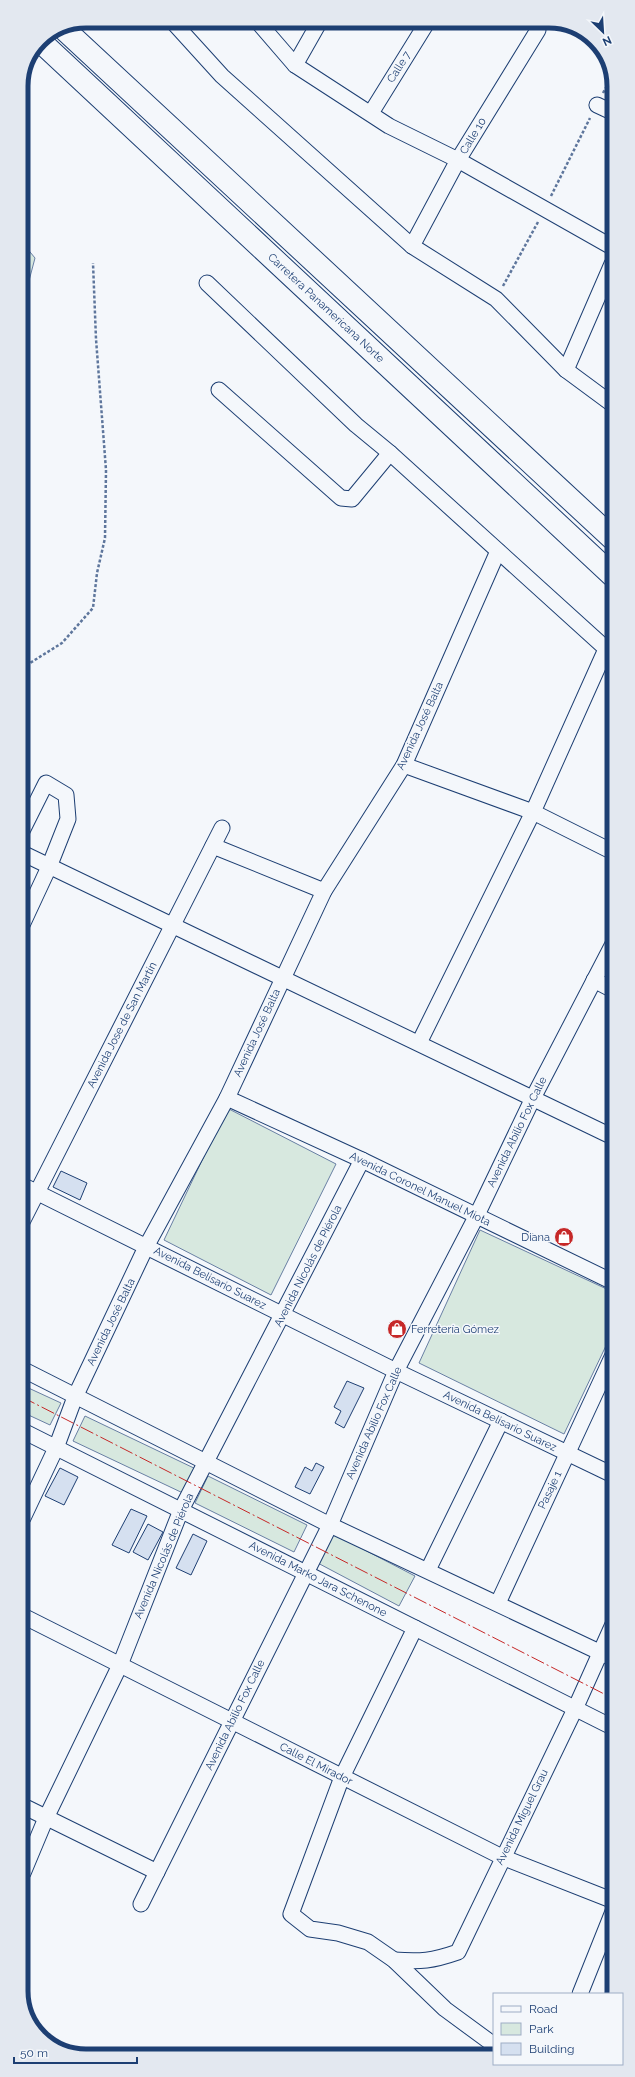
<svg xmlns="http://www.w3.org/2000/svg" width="635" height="2077" font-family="Raleway,sans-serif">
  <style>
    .green { fill: #d7e8df; stroke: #687fa3 }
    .building { fill: #d5e0f0; stroke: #1d3f73 }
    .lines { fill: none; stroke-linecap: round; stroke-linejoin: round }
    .street-casing { stroke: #1d3f73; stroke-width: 17 }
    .highway-casing { stroke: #1d3f73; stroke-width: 24 }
    .path { stroke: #5e769c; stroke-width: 2.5; stroke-dasharray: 3 2; stroke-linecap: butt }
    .street { stroke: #f4f7fb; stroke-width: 15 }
    .highway { stroke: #f4f7fb; stroke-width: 22 }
    .power { stroke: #c62828; stroke-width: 1; stroke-dasharray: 14 3 2 3; stroke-linecap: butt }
    .labels { text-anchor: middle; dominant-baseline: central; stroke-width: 3; stroke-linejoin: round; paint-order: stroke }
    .street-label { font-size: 11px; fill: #1d3f73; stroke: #f4f7fb }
    .poi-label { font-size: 11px; fill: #1d3f73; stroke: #f4f7fb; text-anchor: end }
    .rim { fill: none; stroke: #1d3f73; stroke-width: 5 }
  </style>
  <rect width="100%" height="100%" fill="#f4f7fb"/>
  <g class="green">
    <polygon points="21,241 35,258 21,311"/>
    <polygon points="227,1108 336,1164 271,1295 164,1240"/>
    <polygon points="480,1230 613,1292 613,1331 564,1434 419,1363"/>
    <polygon points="22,1385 61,1403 50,1425 22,1412"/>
    <polygon points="85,1416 198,1470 185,1494 73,1441"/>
    <polygon points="208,1476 307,1525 294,1552 195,1503"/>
    <polygon points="330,1532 415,1576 399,1606 314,1561"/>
  </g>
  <g class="building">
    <polygon points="61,1171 87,1183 80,1200 53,1187"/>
    <polygon points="347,1381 364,1388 344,1428 335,1423 341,1411 334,1407"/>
    <polygon points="316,1463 324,1467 310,1494 295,1487 305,1467 312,1471"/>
    <polygon points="60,1468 78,1477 64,1505 45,1496"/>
    <polygon points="131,1509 147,1516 129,1553 112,1545"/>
    <polygon points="148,1524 163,1532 148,1560 133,1552"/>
    <polygon points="193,1534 207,1541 191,1575 176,1568"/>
  </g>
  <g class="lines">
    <defs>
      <g id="street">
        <polyline points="172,21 222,76 412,246 496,299 566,370 612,404"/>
        <polyline points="257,21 295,65 389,126 458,160 612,247"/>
        <polyline points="295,65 320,21"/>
        <polyline points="597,105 612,112"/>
        <polyline points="371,113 428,21"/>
        <polyline points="412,246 458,160 538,30"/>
        <polyline points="207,283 356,425 390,453 613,655"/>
        <polyline points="566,370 612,264"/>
        <polyline points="219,390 341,498 352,499 390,453"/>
        <polyline points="404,765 533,812 613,852"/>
        <polyline points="22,831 46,783 66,795 68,819 49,867 22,925"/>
        <polyline points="213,846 324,891"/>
        <polyline points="22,853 613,1137"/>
        <polyline points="594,980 613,990"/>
        <polyline points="419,1043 533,812 606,649"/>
        <polyline points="227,1098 362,1160 613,1282"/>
        <polyline points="22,1185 396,1371 613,1475"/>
        <polyline points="22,1222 222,828"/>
        <polyline points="22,1369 330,1525 614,1659"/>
        <polyline points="23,1431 614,1728"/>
        <polyline points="23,1518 56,1448 75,1397 146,1247 227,1098 324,891 404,765 498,551"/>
        <polyline points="428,1570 501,1421"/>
        <polyline points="498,1603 613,1355"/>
        <polyline points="23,1616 502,1857 614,1901"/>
        <polyline points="415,1628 342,1777 291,1914 310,1929 338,1933 368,1942 394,1960 445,2009 494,2045"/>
        <polyline points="23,1806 157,1872"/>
        <polyline points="23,1873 46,1818 120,1665 181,1510 362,1160"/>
        <polyline points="141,1904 330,1525 396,1371 476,1217 533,1098 613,944"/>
        <path d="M394,1960C421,1962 432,1961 458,1952L575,1709L614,1622"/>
        <polyline points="580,1994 614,1909"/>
      </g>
      <g id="highway">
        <polyline points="65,30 612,538"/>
        <polyline points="40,41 612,575"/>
      </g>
    </defs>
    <use href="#street" class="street-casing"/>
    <use href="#highway" class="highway-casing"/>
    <g class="path">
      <polyline points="603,93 612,77"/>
      <polyline points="551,196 590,118"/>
      <polyline points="503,286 538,222"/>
      <polyline points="22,668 62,643 93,608 97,573 105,538 106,470 96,339 93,263"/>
    </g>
    <use href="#street" class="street"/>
    <use href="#highway" class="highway"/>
    <polyline class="power" points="22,1397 614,1699"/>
  </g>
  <defs>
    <symbol id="shop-disc" viewBox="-11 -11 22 22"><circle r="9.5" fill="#c62828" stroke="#f4f7fb"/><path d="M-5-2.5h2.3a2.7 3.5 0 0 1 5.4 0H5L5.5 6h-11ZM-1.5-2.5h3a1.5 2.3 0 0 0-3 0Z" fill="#fff"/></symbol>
  </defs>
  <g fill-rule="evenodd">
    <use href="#shop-disc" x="553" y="1226" width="22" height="22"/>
    <use href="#shop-disc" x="386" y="1318" width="22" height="22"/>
  </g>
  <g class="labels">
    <g class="street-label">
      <text transform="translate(399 67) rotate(-58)">Calle 7</text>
      <text transform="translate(473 136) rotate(-59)">Calle 10</text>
      <text transform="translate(326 308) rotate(43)">Carretera Panamericana Norte</text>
      <text transform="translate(420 726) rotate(-65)">Avenida José Balta</text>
      <text transform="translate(122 1025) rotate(-63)">Avenida Jose de San Martín</text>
      <text transform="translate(257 1033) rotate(-65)">Avenida José Balta</text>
      <text transform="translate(517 1132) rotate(-64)">Avenida Abilio Fox Calle</text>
      <text transform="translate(420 1189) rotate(26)">Avenida Coronel Manuel Miota</text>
      <text transform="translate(308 1266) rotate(-63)">Avenida Nicolás de Piérola</text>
      <text transform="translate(210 1278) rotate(27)">Avenida Belisario Suarez</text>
      <text transform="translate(111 1322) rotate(-64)">Avenida José Balta</text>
      <text transform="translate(500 1421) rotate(26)">Avenida Belisario Suarez</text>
      <text transform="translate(374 1423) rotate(-66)">Avenida Abilio Fox Calle</text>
      <text transform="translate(550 1490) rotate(-65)">Pasaje 1</text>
      <text transform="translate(164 1556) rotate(-67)">Avenida Nicolás de Piérola</text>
      <text transform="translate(318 1579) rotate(27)">Avenida Marko Jara Schenone</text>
      <text transform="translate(235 1715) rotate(-64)">Avenida Abilio Fox Calle</text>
      <text transform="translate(316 1764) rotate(27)">Calle El Mirador</text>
      <text transform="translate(522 1817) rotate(-64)">Avenida Miguel Grau</text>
    </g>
    <g class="poi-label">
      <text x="550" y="1237">Diana</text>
      <text x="411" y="1329" text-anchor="start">Ferretería Gómez</text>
    </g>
  </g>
  <path d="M0 0H635V2077H0ZM86 28H549A58 58 0 0 1 607 86V1991A58 58 0 0 1 549 2049H86A58 58 0 0 1 28 1991V86A58 58 0 0 1 86 28Z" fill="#e3e8f0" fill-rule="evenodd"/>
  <path class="rim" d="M86 28H549A58 58 0 0 1 607 86V1991A58 58 0 0 1 549 2049H86A58 58 0 0 1 28 1991V86A58 58 0 0 1 86 28Z"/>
  <rect x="493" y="1993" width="130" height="72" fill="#f4f7fb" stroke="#9eadc5"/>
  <rect x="501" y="2006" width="20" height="6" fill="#f4f7fb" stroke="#9eadc5"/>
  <text x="529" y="2013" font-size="12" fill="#1d3f73">Road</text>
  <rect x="501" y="2023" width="20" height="12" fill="#d7e8df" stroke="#9eadc5"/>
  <text x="529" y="2033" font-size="12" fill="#1d3f73">Park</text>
  <rect x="501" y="2043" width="20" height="12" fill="#d5e0f0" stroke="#9eadc5"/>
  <text x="529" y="2053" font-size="12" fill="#1d3f73">Building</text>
  <g transform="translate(603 32) rotate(155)" stroke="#f4f7fb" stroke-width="3" paint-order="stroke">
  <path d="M0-3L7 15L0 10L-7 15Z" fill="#1d3f73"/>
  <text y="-6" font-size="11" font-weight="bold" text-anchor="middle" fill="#1d3f73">N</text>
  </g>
  <path d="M14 2057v6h123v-6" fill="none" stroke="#1d3f73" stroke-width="2"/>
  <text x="20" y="2057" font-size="12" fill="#1d3f73" stroke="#f4f7fb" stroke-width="3" paint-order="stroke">50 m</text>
</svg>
